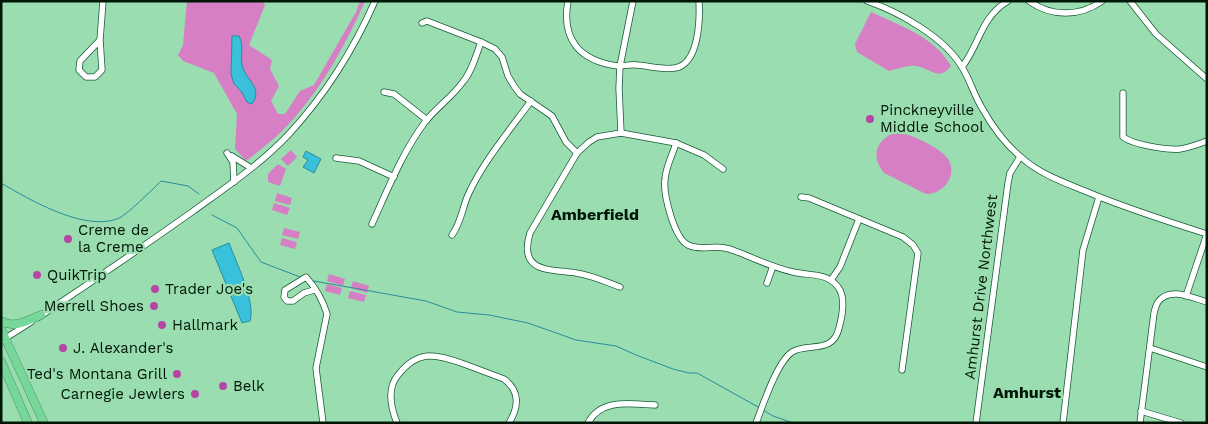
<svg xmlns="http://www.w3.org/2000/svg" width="1208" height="424" font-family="'Work Sans',sans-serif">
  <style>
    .green { fill: #d77fc5 }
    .water { fill: #39c0db; stroke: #288d9b }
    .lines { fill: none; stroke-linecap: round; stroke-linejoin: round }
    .stream { stroke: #288d9b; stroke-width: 1 }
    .minor-casing { stroke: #155b35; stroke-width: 7 }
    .highway-casing { stroke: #4d9367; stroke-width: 9 }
    .minor { stroke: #fff; stroke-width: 5.5 }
    .highway { stroke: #77d69a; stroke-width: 8 }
    .poi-dot { fill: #b646a3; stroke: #9addb0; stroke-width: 2 }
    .labels { text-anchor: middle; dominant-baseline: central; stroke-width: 4.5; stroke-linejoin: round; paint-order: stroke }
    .poi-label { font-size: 15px; fill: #001707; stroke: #9addb0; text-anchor: start }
    .street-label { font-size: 15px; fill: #001707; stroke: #9addb0 }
    .neighbourhood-label { font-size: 16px; font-weight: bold; fill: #001707; stroke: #9addb0 }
  </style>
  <rect width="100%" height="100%" fill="#9addb0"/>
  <g class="green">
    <path d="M187,1H262L265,5L249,45L272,60L270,69L279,86L271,101L278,114H285L300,91L314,85L356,12L360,1H365C346,45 318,95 284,129C272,141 259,151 246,161L235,149L237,114L214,73L183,61L178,55L183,45Z"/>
    <path d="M871,12C900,26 934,36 951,66C938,82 931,68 916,66C908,65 897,69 889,71L857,52L855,44Z"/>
    <path d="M896,132C909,133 941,148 948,159C958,175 944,194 926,194L884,173C870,155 876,140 896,132Z"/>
    <polygon points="291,150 297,157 288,166 281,159"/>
    <polygon points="278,164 286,169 280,186 268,182 268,174"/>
    <polygon points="277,193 292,198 290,205 275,201"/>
    <polygon points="274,203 290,208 287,215 272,210"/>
    <polygon points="284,228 300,232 298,239 282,235"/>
    <polygon points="282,238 297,242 295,249 280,245"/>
    <polygon points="329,274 345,279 343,286 327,281"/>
    <polygon points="353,281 369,286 367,293 351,288"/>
    <polygon points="327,284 342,288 340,295 325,291"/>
    <polygon points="350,291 366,295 364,302 348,298"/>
  </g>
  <g class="water">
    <path d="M232,36H239C245,46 239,57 243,68C247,81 263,88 252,104L247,102L241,91L234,84L231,74Z"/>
    <polygon points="306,151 321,159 314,173 303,167 308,160 303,157"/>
    <path d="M229,243C236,262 256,302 250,321L242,323L212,250Z"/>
  </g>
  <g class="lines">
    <g class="stream">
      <path d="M1,183C30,200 83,231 117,219C126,216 153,189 161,181L188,186L199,194"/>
      <polyline points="212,215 237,228 261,262 300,277"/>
      <polyline points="314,281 426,301 457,312 489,315 528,323 576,340 616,346 636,355 673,369 689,373 697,373 760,408"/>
      <polyline points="763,410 773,416 793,423"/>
    </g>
    <defs>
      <g id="minor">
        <path d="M568,1C561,40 580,61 618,66C624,66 631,64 637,65C650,66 662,70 675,68C699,64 700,20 699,1"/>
        <path d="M867,1C899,12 944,37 962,67C970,80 974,95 982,108C992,126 1006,145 1022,158C1040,174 1063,182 1085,191C1125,208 1166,221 1207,234L1186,296"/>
        <path d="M1029,1C1051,17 1080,17 1102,1"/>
        <polyline points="1130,1 1156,34 1207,79"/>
        <polyline points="422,23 427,21 481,42 495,49 502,57 508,76 514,86 520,94 552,116 566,142 577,153"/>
        <polyline points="100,40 80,61 79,70 86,77 95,77 102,70 100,40 103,1"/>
        <path d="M962,67C980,44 980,18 1008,1"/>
        <polyline points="384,92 394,94 427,120"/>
        <path d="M1123,93V137C1134,145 1167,150 1180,149C1189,148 1199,144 1207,141"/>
        <polyline points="621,133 619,88 620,66 633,1"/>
        <path d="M676,143C673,154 666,166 665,179C663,194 674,238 688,245C700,251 713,245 725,248C731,249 737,252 743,254C759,261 776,268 793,272C809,276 827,272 838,287C846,297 842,317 839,328C833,355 807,342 792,352C777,362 763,405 756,423"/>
        <polyline points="227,153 233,162 234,182"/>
        <polyline points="232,156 251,168"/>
        <polyline points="336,158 359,161 394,177"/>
        <polyline points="801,197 809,198 903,237 913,245 918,253 902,370"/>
        <path d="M372,224C388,189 402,153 425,122C436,108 452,97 462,83C472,72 476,55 481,42"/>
        <path d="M452,235C461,223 462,209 468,195C483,162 509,131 531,101"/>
        <polyline points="831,280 840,267 859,219"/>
        <polyline points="767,283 773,266"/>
        <path d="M620,287C606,282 591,275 576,273C549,269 518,273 530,233L577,153L589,142L597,137L621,133L676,143L704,155L723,169"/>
        <path d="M314,290L304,293L293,301H287L284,297L285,290L306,277C315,287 323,301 327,314L316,368L323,423"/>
        <path d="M39,317C90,283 141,248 192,212C225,188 261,164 289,134C324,96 354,49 375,1"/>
        <polyline points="1,341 31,322"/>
        <polyline points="1150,348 1207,367"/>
        <polyline points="1141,411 1181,423"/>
        <path d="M397,423C391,408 387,388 398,375C418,349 437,354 464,364C477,369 491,374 504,379C520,391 519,407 509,423"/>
        <path d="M588,423C601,398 631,404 655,405"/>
        <polyline points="976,423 1008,183 1010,173 1020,157"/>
        <polyline points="1063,423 1083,250 1099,197"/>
        <path d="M1140,423L1154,313C1155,309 1156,305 1158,302C1169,286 1193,298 1207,302"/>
      </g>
      <g id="highway">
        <path d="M1,321C15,329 28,320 41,315"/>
        <polyline points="1,329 44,423"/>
        <polyline points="1,361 28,423"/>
      </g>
    </defs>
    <use href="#minor" class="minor-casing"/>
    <use href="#highway" class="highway-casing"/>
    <use href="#minor" class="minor"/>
    <use href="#highway" class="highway"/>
  </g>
  <g class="poi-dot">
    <circle cx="870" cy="119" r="5"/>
    <circle cx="68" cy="239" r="5"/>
    <circle cx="37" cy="275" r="5"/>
    <circle cx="155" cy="289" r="5"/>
    <circle cx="154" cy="306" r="5"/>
    <circle cx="162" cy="325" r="5"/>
    <circle cx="63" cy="348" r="5"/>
    <circle cx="177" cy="374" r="5"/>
    <circle cx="223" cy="386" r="5"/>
    <circle cx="195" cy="394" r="5"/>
  </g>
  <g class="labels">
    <g class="poi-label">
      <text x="880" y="110">Pinckneyville<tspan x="880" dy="17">Middle School</tspan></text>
      <text x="78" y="230">Creme de<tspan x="78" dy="17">la Creme</tspan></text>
      <text x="47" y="275">QuikTrip</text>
      <text x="165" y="289">Trader Joe's</text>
      <text x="144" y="306" text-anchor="end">Merrell Shoes</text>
      <text x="172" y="325">Hallmark</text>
      <text x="73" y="348">J. Alexander's</text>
      <text x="167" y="374" text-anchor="end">Ted's Montana Grill</text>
      <text x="233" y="386">Belk</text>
      <text x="185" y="394" text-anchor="end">Carnegie Jewlers</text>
    </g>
    <g class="street-label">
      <text transform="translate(981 287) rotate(-83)">Amhurst Drive Northwest</text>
    </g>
    <g class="neighbourhood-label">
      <text x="595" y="214">Amberfield</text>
      <text x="1027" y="392">Amhurst</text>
    </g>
  </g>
  <rect width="1208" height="424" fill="none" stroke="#001707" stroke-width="5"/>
</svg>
